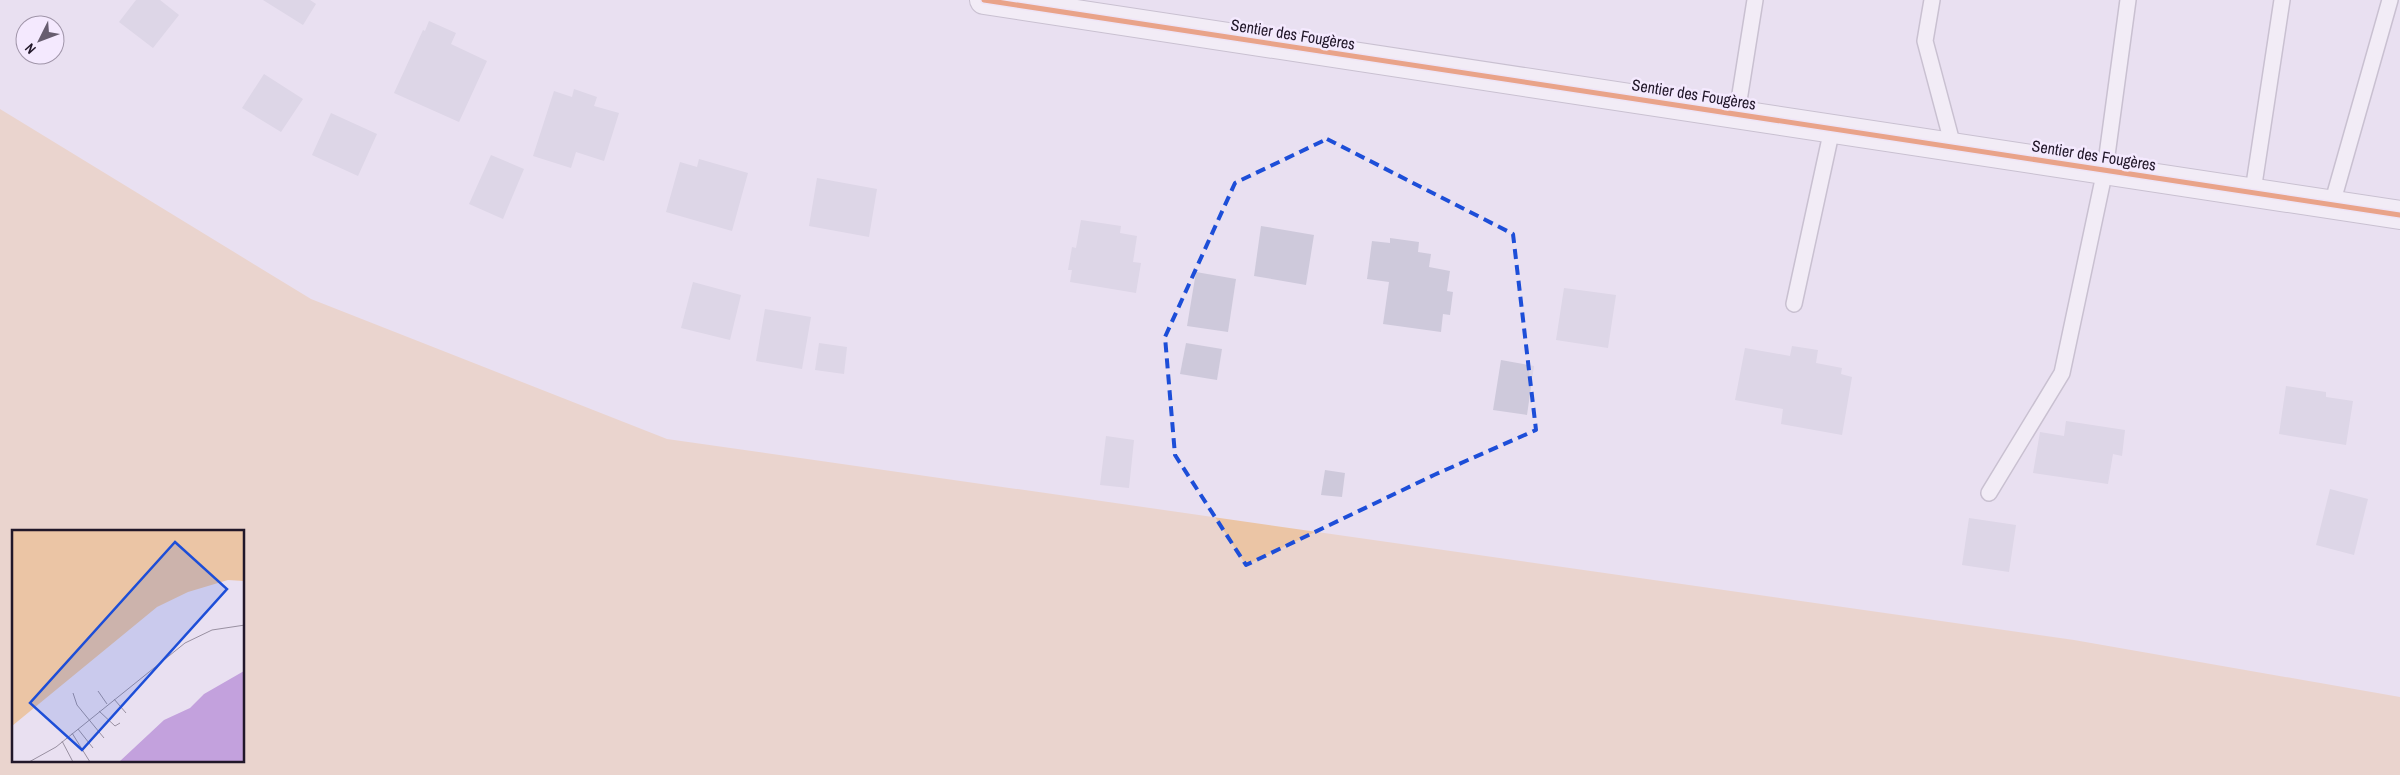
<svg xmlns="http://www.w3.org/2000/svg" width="2400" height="775" font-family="'Archivo Narrow',sans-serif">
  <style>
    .green { fill: #ebc5a5; fill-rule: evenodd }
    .building { fill: #cec9db }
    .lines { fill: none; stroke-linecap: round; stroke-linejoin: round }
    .service-casing { stroke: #a29aaa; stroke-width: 18 }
    .minor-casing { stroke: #a29aaa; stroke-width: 30 }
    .service { stroke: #fcfafd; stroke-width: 15 }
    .minor { stroke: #fcfafd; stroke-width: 28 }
    .cycleway-casing { stroke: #f4e9fe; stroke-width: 8 }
    .cycleway { stroke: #e8590c; stroke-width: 5 }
    .marked { fill: none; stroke: #1d4ed8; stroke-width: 4; stroke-dasharray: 10 6; stroke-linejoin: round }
    .labels { text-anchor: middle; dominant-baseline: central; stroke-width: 5; stroke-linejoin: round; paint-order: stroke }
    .street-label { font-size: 16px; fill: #211729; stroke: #f4e9fe }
    .inset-road { fill: none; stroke: #9990a1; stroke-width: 1 }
    .view { fill: #1d4ed8; fill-opacity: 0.15; stroke: #1d4ed8; stroke-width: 2.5 }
    .inset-edge { fill: none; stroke: #211729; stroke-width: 2.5 }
  </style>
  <rect width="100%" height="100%" fill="#e9e0f1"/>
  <path class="green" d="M0,109L311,299L667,439L2074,640L2400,697V775H0ZM14,531H244V761H14Z"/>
  <g class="building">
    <polygon points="136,0 160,0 179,15 153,48 119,22"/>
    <polygon points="263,0 310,0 316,4 303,25"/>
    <polygon points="429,21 456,33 451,44 487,61 459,122 394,93 423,30 425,31"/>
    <polygon points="264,74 303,99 281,132 242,108"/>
    <polygon points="574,89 597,97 594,106 619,113 604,161 576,152 571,168 533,156 554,91 572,97"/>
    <polygon points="331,113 377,134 358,176 312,155"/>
    <polygon points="491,155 524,169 503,219 469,204"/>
    <polygon points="699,159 748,173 732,231 666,212 680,162 697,167"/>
    <polygon points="817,178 877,189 869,237 809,226"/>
    <polygon points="1081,220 1121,226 1120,233 1137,236 1133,262 1141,263 1136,293 1070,282 1072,270 1068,270 1072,247 1076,248"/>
    <polygon points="1261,226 1314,235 1306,285 1254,276"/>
    <polygon points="1390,238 1419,242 1418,252 1431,254 1429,267 1450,271 1447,291 1453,292 1450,315 1443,314 1441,332 1383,324 1389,282 1367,279 1372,241 1390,243"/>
    <polygon points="1196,272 1236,279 1228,332 1187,326"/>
    <polygon points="693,282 741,295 730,340 681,328"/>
    <polygon points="1564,288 1616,295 1608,348 1556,340"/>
    <polygon points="765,309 811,317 802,369 756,361"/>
    <polygon points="819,343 847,347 844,374 815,370"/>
    <polygon points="1186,343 1222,349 1217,380 1180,374"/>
    <polygon points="1792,346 1818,350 1816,363 1842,368 1841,374 1852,377 1842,435 1781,424 1783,409 1735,400 1745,348 1790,356"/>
    <polygon points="1501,360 1534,366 1527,415 1493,410"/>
    <polygon points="2286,386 2326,392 2326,397 2353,401 2346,445 2279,434"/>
    <polygon points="2066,421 2125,430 2122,456 2113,454 2108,484 2033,473 2040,432 2064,436"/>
    <polygon points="1106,436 1134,440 1129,488 1100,485"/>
    <polygon points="1325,470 1345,473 1342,497 1321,495"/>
    <polygon points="2330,489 2368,499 2354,555 2316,545"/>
    <polygon points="1969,518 2016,525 2009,572 1962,565"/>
  </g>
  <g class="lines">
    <defs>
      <g id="service">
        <polyline points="1932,0 1925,41 1953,146"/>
        <polyline points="1737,113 1755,0"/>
        <polyline points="2253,191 2282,0"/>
        <polyline points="2332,204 2390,0"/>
        <polyline points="1794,304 1832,129"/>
        <polyline points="1989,493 2062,373 2105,170 2128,0"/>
      </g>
      <polyline id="minor" points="984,0 2400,215"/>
    </defs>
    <use href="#service" class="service-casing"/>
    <use href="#minor" class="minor-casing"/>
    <use href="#service" class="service"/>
    <use href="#minor" class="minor"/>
    <defs>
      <polyline id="cycleway" points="984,0 2400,215"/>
    </defs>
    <use href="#cycleway" class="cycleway-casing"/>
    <use href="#cycleway" class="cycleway"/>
  </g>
  <path d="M0 0H2400V775H0ZM1327,139L1513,234L1536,430L1434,475L1246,565L1175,455L1165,337L1235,183Z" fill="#e9e0f1" fill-opacity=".55" fill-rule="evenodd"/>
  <path class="marked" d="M1327,139L1513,234L1536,430L1434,475L1246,565L1175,455L1165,337L1235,183Z"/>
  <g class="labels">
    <g class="street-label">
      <text transform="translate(1293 34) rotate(9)">Sentier des Fougères</text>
      <text transform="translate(1694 94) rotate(9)">Sentier des Fougères</text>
      <text transform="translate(2094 155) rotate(9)">Sentier des Fougères</text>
    </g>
  </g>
  <g transform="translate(12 530)">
    <rect width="232" height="232" fill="#e9e0f1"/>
    <path d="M0,0H232V51L216,50L176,62L145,77L0,196Z" fill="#ebc5a5"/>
    <path d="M232,141V232H107L152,190L178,178L192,164Z" fill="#c3a1dd"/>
    <path class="inset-road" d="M86,161L95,174M61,163L65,175L92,208M102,169L114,183M87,181L103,196L108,193M66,199L81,218M60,203L78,232M50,211L61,232M17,232L44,217L173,113L200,100L233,95"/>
    <path class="view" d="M163,12L215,59L70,220L18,173Z"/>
    <rect width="232" height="232" class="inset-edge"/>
  </g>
  <g transform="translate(40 40) rotate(228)"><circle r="24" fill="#f4e9fe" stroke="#a095a9"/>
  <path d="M0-4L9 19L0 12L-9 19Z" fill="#675d6f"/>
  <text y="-8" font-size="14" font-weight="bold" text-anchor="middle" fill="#211729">N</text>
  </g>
</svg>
